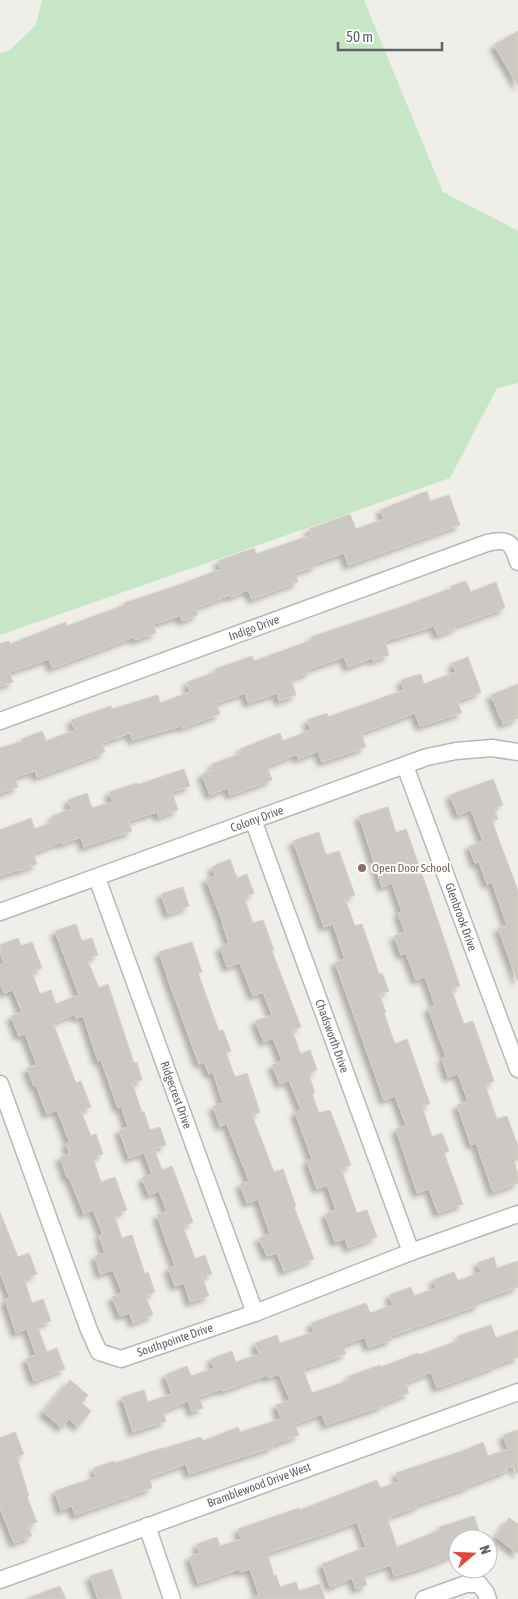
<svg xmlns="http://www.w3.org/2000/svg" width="518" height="1599" font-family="'Asap Condensed',sans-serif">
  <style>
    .green { fill: #c6e6c6 }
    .building { fill: #ccc9c4; stroke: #d5d0c6; filter: url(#shadow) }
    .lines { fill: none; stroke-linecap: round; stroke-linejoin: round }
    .minor-casing { stroke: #b5b8bc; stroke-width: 19 }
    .minor { stroke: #fff; stroke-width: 16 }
    .education-dot { fill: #8d6e63; stroke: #fff; stroke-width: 2 }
    .labels { text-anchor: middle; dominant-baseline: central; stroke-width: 4; stroke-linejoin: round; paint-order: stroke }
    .street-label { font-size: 12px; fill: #5f6367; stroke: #fff }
    .education-label { font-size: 12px; fill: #785e54; stroke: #fff; text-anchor: start }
  </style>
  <defs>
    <filter id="shadow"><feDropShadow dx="-4.5" dy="4.5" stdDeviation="2.5" flood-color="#0004"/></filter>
  </defs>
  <rect width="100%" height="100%" fill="#f0eee8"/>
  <polygon class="green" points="42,0 364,0 443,192 518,231 518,383 497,388 450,478 0,635 0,53 10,50 36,25"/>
  <g class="building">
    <polygon points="518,31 518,86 494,45"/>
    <polygon points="427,491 430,501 449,495 460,525 348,565 344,553 315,563 316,566 295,573 298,582 252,599 248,590 231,597 230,595 196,608 198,615 182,621 180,616 153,624 156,633 135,640 134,637 52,668 49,659 9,672 13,682 0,686 0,644 9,641 10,644 66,622 67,626 124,605 124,603 170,588 221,569 218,561 254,548 256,554 311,535 309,529 350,514 356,529 384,519 380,510"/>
    <polygon points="466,581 471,592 496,582 505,608 455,626 456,628 438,635 434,626 385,641 389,655 373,661 372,658 348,667 344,657 309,669 310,672 291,679 296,695 279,701 277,693 248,703 245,693 216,703 220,714 182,728 181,726 132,740 130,733 101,743 105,752 37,777 35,771 15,777 18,787 0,793 0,748 23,741 22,739 42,731 46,741 75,730 71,720 111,706 112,709 158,695 160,703 190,692 187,682 216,672 215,669 252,656 254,661 312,640 311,637 395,609 452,588 451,586"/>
    <polygon points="468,657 481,692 457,701 462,713 420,726 415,713 361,733 366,747 322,762 318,751 298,759 297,754 267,766 272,780 230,795 227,788 210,795 202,774 214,769 212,764 242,753 240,749 280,733 283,741 311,730 307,720 327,713 328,717 404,690 401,680 421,674 424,684 456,672 452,663"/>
    <polygon points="518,684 518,718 503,724 491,695"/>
    <polygon points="184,769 190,786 172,792 178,810 159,817 157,812 128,821 132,831 84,847 81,837 62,844 61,842 33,853 37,864 18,871 18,870 0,876 0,830 31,818 35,829 54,821 52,816 71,809 68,800 87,793 92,808 113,802 109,792 137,783 137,785"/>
    <polygon points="493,779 503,805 494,808 498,819 492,821 518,891 518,980 517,980 498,928 507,925 492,882 487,884 479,862 475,863 469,846 483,841 471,810 458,815 450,795"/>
    <polygon points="388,807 396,833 406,829 428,891 460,986 451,989 464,1024 473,1021 494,1081 485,1085 497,1119 507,1116 518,1146 518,1160 514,1161 518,1174 518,1183 493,1192 476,1143 471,1145 457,1105 468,1101 458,1074 448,1077 442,1059 446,1057 428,1008 435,1005 425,977 416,980 406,953 401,955 394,936 405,932 398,913 402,912 392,883 382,887 359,816"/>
    <polygon points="319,832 326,855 339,851 355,895 345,899 355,926 362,924 379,974 382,973 389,991 379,994 386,1012 384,1013 395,1044 407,1039 430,1104 422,1106 432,1137 442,1133 449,1151 444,1153 463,1204 438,1213 429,1189 417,1193 396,1129 406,1125 395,1096 384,1100 335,962 345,959 333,924 324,927 293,841"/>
    <polygon points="230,859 237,878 247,874 254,893 244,897 253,923 263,920 274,950 272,951 301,1027 292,1031 301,1054 310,1050 317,1070 308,1073 315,1092 312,1094 319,1113 330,1110 351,1165 341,1169 357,1213 367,1210 377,1237 348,1248 345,1239 335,1242 325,1214 336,1210 327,1185 317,1189 307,1161 312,1159 295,1112 301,1110 289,1080 280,1084 272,1065 282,1061 273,1038 264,1042 255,1021 272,1015 263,992 253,996 240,963 227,967 220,947 229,943 222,923 223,923 206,879 215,876 212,867"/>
    <polygon points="183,887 189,906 168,914 161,894"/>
    <polygon points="76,924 82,941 92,938 98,955 87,959 99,988 108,984 134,1063 137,1062 142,1080 132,1083 142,1112 144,1112 150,1130 160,1127 166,1145 154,1149 162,1170 172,1166 193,1222 183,1226 195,1259 205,1255 212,1274 202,1277 209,1296 190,1302 184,1283 175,1286 168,1268 175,1266 157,1215 167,1212 159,1191 149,1195 142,1178 152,1174 144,1153 129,1158 119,1130 128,1127 121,1106 118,1108 101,1060 98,1061 83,1016 76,1018 75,1014 53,1023 76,1083 81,1081 91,1107 81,1111 91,1136 96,1134 103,1154 93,1158 101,1182 115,1177 127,1210 114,1215 122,1238 132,1235 145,1274 148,1272 155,1292 145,1296 153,1315 133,1323 130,1313 120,1316 112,1297 122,1293 113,1270 100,1274 95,1256 105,1253 99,1236 103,1235 93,1210 84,1214 69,1177 67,1178 60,1157 70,1154 66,1144 70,1143 57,1110 47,1114 36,1085 34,1086 27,1068 37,1065 25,1034 19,1036 11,1016 22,1012 13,990 4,993 0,982 0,965 4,963 0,952 0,945 18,938 21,946 32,942 42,968 32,972 40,994 51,990 56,1004 79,995 55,931"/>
    <polygon points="192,942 202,972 198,973 219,1031 223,1030 231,1051 226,1053 235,1077 247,1073 260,1112 252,1115 274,1172 283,1169 296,1206 294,1207 314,1259 284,1271 277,1253 267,1256 259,1238 270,1234 258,1199 247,1203 240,1184 249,1181 227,1124 220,1126 213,1106 223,1103 213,1072 209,1074 204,1062 199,1064 169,982 159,952"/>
    <polygon points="0,1212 18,1257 29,1253 37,1274 24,1279 32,1303 43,1299 51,1321 37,1326 47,1352 57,1348 65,1369 34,1381 26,1359 36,1355 27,1329 16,1333 5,1300 10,1298 0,1272"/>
    <polygon points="494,1257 497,1268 518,1261 518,1287 478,1301 479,1305 390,1336 392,1340 368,1347 365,1337 343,1345 346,1354 303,1369 312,1393 350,1380 349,1376 380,1365 381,1367 418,1353 419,1355 460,1340 458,1336 491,1325 496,1338 518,1330 518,1357 493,1366 494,1367 437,1388 431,1372 405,1383 409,1393 382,1404 383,1406 326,1425 322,1414 295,1424 299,1435 272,1445 273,1447 189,1474 186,1464 149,1477 152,1488 75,1515 72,1506 61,1510 55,1491 96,1477 94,1468 114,1461 115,1463 162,1448 162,1449 201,1437 203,1441 238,1427 240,1432 281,1419 276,1405 290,1400 279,1374 268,1378 267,1375 222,1391 221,1389 199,1397 203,1408 192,1412 188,1401 163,1411 166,1421 133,1432 122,1397 144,1390 148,1402 172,1394 165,1375 187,1366 191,1376 214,1368 211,1359 232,1351 236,1362 259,1354 255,1343 277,1335 280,1343 314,1332 311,1323 366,1303 370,1313 393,1305 389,1295 411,1287 414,1296 436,1288 433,1280 454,1272 458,1281 481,1272 477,1263"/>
    <polygon points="70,1380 88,1395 82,1403 91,1411 78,1427 69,1419 62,1428 43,1412"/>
    <polygon points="518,1430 518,1473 516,1473 514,1466 507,1468 508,1470 467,1486 468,1487 418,1504 419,1506 390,1516 391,1519 388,1520 397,1547 440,1530 439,1527 474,1516 482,1539 458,1539 458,1553 424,1567 394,1576 391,1565 363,1574 367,1585 356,1589 352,1578 330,1587 322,1564 366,1547 357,1522 327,1533 267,1553 274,1576 276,1575 280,1587 296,1582 299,1591 320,1584 325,1599 252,1599 252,1597 259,1595 250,1569 240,1572 239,1569 198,1583 189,1557 199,1553 197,1544 217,1537 220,1546 241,1539 238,1529 299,1508 300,1510 377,1480 380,1488 399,1482 396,1473 465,1450 483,1442 488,1456 508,1449 503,1435"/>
    <polygon points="15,1432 24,1454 17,1457 29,1496 27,1497 37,1522 28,1526 32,1536 14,1543 0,1508 0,1438"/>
    <polygon points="509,1518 518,1524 518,1554 496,1537"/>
    <polygon points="112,1569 122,1599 98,1599 90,1576"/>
    <polygon points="60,1586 66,1599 28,1599 28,1598"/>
  </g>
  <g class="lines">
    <defs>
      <g id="minor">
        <path d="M0,721L487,543C508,538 512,542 518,562"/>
        <polyline points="405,766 518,1069"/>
        <polyline points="253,820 411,1252"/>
        <polyline points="97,878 255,1313"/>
        <polyline points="0,912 427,757 456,751 492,748 518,752"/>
        <polyline points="0,1084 89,1330 99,1352 121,1359 255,1313 411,1252 518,1214"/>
        <polyline points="147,1526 172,1599"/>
        <polyline points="0,1580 518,1392"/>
        <polyline points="424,1599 466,1584 479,1584 486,1593 488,1599"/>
      </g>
    </defs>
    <use href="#minor" class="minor-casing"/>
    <use href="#minor" class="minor"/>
  </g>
  <circle class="education-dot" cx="362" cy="868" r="5"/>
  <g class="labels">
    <g class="street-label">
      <text transform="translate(254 628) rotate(-20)">Indigo Drive</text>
      <text transform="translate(257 819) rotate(-20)">Colony Drive</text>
      <text transform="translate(461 917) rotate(70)">Glenbrook Drive</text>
      <text transform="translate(332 1036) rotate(70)">Chadsworth Drive</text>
      <text transform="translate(176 1095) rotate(70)">Ridgecrest Drive</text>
      <text transform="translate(175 1340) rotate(-19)">Southpointe Drive</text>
      <text transform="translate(259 1485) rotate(-20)">Bramblewood Drive West</text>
    </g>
    <g class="education-label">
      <text x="372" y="868">Open Door School</text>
    </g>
  </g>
  <g transform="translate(473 1554) rotate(71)"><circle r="24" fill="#ffffff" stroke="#bfc1c2"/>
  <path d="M0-4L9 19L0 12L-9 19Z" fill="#e2483c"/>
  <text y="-8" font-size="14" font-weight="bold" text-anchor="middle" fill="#5f6367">N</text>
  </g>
  <path d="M338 42v8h104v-8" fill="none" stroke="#5f6367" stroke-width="2.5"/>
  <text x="346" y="42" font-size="15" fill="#5f6367" stroke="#ffffff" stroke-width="4" paint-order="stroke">50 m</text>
</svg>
